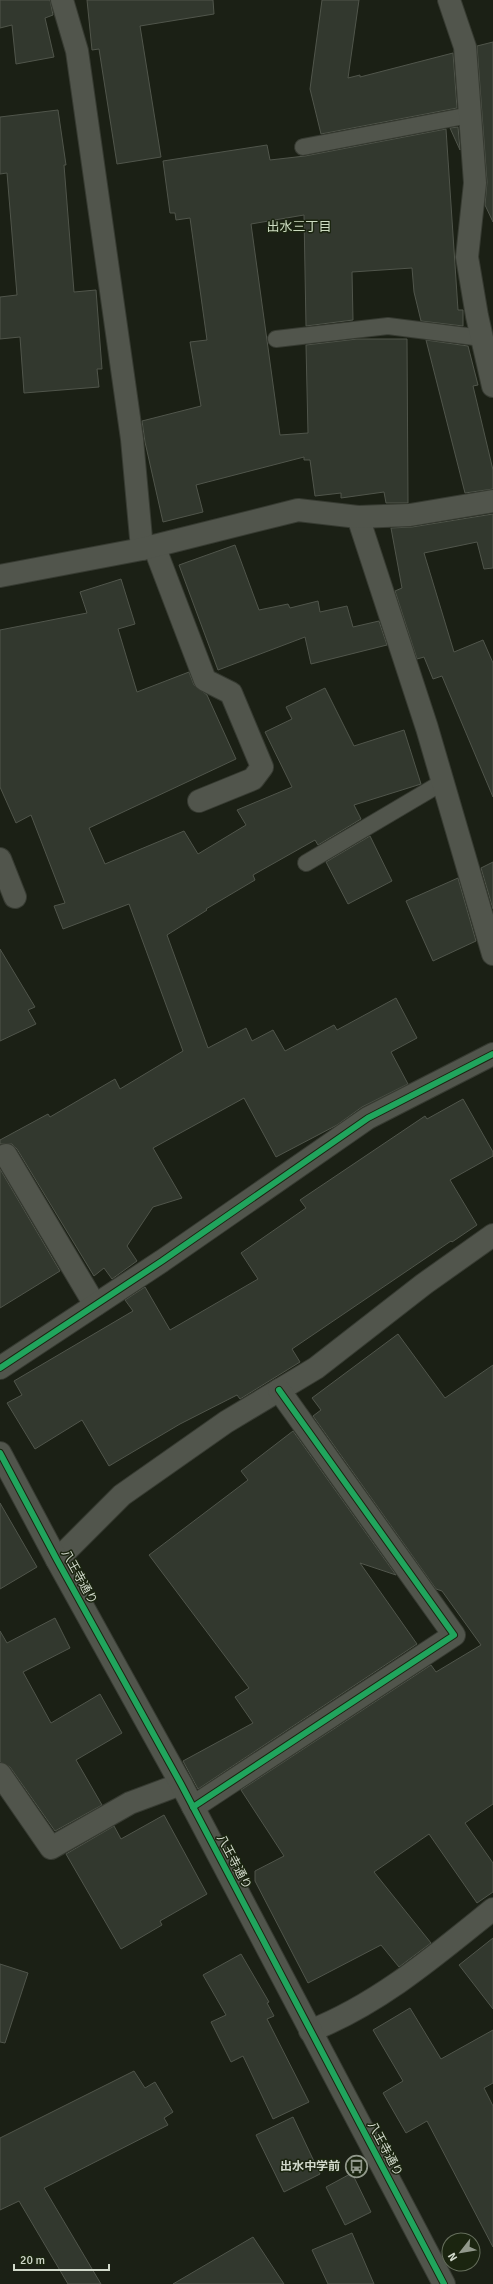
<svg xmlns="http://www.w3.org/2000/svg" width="493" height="2284" font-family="Signika,'Noto Sans JP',sans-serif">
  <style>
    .building { fill: #32382e; stroke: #50554b }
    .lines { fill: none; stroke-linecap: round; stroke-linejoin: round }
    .service-casing { stroke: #373b32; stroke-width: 18 }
    .minor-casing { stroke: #373b32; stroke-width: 24 }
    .tertiary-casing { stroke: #373b32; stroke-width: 24 }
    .service { stroke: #51554c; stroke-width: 16 }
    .minor { stroke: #51554c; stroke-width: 22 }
    .tertiary { stroke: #51554c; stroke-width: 22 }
    .cycleway-casing { stroke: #1b2510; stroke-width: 8 }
    .cycleway { stroke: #20a55d; stroke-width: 6 }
    .labels { text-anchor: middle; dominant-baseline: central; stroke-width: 3; stroke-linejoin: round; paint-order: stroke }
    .street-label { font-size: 12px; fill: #d1d9cb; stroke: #1b2510 }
    .poi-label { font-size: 12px; font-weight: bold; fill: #d1d9cb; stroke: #1b2510; text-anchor: end }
    .neighbourhood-label { font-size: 13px; fill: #cddcc1; stroke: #1b2510 }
  </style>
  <rect width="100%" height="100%" fill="#1b2015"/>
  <g class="building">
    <polygon points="0,0 50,0 53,15 45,18 54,57 16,64 12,25 0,28"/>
    <polygon points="87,0 213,0 214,14 140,26 161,157 117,164 99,49 92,50"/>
    <polygon points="322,0 359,0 348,78 360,75 360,77 453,53 457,108 321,134 310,89"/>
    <polygon points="493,42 493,222 485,205 487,182 477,46"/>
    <polygon points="58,110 66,165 64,165 74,292 96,290 102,369 97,369 99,387 24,393 20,337 0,339 0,297 17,295 7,173 0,174 0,117"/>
    <polygon points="458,127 460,150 450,128"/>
    <polygon points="446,129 458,310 463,310 463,326 421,321 414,292 412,268 352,272 353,320 306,326 304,215 251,224 280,435 308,433 306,345 357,339 407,339 408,503 386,503 384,492 341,498 341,493 315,496 310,460 304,460 304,457 196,485 203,512 163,522 145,442 142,421 201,406 190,342 207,340 190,218 176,220 175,213 170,213 163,161 267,145 270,160 305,156"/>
    <polygon points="426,340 468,346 478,385 473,386 493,470 493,489 465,493"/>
    <polygon points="493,514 493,568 484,569 477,542 424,553 454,652 483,640 493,663 493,797 442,676 433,679 424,657 417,659 395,591 402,588 391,528 412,527"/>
    <polygon points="235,545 259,610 288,604 290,608 318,601 320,612 347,606 353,627 379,621 387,645 311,664 305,637 218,670 179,565"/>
    <polygon points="121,579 135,624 118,629 137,692 189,672 194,685 207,695 236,759 89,828 105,864 184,831 198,854 246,825 237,810 292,787 265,732 292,719 286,707 325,688 354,746 404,730 421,784 354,805 361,819 318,845 315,840 253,875 255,880 206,909 207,910 167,935 208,1048 246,1028 252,1041 273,1030 285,1051 334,1025 337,1030 396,998 417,1038 391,1052 408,1084 362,1107 337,1125 276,1157 244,1098 153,1148 182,1198 153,1207 127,1246 137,1261 112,1279 104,1268 94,1276 17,1149 12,1144 0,1144 0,1140 48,1114 50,1117 115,1079 120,1089 183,1051 129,904 63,929 54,906 65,903 31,815 16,823 0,787 0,630 87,613 80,592"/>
    <polygon points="370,836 392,881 348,904 326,862"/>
    <polygon points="493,862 493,909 481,868"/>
    <polygon points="458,878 476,941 433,961 406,901"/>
    <polygon points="0,949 35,1007 28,1010 36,1024 0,1041"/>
    <polygon points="463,1099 493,1152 493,1156 450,1180 477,1225 452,1242 451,1241 292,1349 300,1362 240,1399 237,1395 180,1424 109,1466 82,1420 35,1449 7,1403 22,1395 14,1381 133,1311 125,1300 145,1287 170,1330 258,1279 241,1253 306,1208 300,1200 425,1116 427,1119"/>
    <polygon points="0,1169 60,1271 0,1308"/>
    <polygon points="398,1334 445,1398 493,1365 493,1804 465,1823 493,1863 493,1892 477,1903 429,1834 374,1872 431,1943 399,1967 381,1945 308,1983 255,1881 255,1871 284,1856 241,1790 431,1665 436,1672 481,1645 442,1591 436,1589 313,1416 321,1410 312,1398"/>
    <polygon points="293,1431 396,1575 360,1563 417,1644 198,1789 183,1761 253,1723 235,1697 249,1688 149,1555 248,1480 241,1471"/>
    <polygon points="0,1503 37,1567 0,1589"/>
    <polygon points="55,1618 70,1648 23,1672 51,1723 100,1694 122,1733 76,1760 102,1805 55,1831 10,1767 0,1762 0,1631 7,1643"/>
    <polygon points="164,1815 207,1894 160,1921 162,1925 121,1949 66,1854 114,1826 121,1839"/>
    <polygon points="493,1938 493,2009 459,1965"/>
    <polygon points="241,1954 269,2002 267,2003 274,2016 267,2019 309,2102 273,2119 243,2056 231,2062 211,2022 226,2015 203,1975"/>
    <polygon points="0,1964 28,1973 5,2043 0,2042"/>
    <polygon points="410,2008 441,2059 493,2030 493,2083 484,2088 493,2106 493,2247 427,2121 406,2133 383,2093 403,2081 373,2030"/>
    <polygon points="134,2071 145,2088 155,2082 173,2112 164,2118 168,2125 44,2188 101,2284 68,2284 19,2201 0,2210 0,2138"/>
    <polygon points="293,2117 320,2174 284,2192 256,2135"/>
    <polygon points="352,2173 371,2212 345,2225 326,2187"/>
    <polygon points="352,2233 374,2284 328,2284 312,2250"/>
    <polygon points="253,2237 284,2284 173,2284"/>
  </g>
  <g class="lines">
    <defs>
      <g id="service">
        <polyline points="303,147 470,115"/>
        <polyline points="276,339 388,326 482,338"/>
        <polyline points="306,863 443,782"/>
      </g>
      <g id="minor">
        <polyline points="62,0 77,51 132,439 142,549"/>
        <polyline points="449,0 465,47 475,183 467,257 477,316 493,386"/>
        <polyline points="358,517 427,728 493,954"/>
        <polyline points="154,546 205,680 231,693 262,767 253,779 199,801"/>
        <polyline points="0,576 142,549 298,510 358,517 410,515 493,501"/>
        <polyline points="0,859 15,897"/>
        <polyline points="6,1155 95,1305"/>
        <polyline points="0,1368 162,1261 368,1118 493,1054"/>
        <polyline points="57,1560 122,1495 226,1422 316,1368 424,1284 493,1235"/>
        <polyline points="0,1774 51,1848 130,1803 181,1784"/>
        <polyline points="193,1807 454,1635 279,1390"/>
        <path d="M310,2031C379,2004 436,1955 493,1909"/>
      </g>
      <polyline id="tertiary" points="0,1453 57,1560 181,1784 444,2284"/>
    </defs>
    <use href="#service" class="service-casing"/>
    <use href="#minor" class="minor-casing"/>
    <use href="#tertiary" class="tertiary-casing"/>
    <use href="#service" class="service"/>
    <use href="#minor" class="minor"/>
    <use href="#tertiary" class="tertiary"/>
    <defs>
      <g id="cycleway">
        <polyline points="0,1368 162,1261 368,1118 493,1054"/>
        <polyline points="0,1453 57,1560 181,1784 444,2284"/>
        <polyline points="193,1807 454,1635 279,1390"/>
      </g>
    </defs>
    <use href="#cycleway" class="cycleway-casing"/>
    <use href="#cycleway" class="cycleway"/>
  </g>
  <defs>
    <symbol id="bus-ring" viewBox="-11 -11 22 22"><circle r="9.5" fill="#1b2510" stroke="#91988b" stroke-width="1.5"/><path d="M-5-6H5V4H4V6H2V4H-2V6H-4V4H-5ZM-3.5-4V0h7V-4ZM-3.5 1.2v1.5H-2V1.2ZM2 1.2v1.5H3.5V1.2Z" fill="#91988b"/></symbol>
  </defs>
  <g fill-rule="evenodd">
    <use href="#bus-ring" x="344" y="2154" width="25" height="25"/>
  </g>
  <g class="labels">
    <g class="street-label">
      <text transform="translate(79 1577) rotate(61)">八王寺通り</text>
      <text transform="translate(234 1862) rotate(62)">八王寺通り</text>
      <text transform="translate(385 2149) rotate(62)">八王寺通り</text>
    </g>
    <g class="poi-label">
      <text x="340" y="2166">出水中学前</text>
    </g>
    <g class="neighbourhood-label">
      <text x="299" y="227">出水三丁目</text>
    </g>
  </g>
  <g transform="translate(461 2252) rotate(239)"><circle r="19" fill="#1b2510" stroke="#646d5b"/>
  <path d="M0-3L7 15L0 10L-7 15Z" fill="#91988b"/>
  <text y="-6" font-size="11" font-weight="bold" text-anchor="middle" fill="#d1d9cb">N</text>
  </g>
  <path d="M14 2264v6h95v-6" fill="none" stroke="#d1d9cb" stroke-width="2"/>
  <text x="20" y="2264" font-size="12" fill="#d1d9cb" stroke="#1b2510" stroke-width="3" paint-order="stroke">20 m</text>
</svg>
